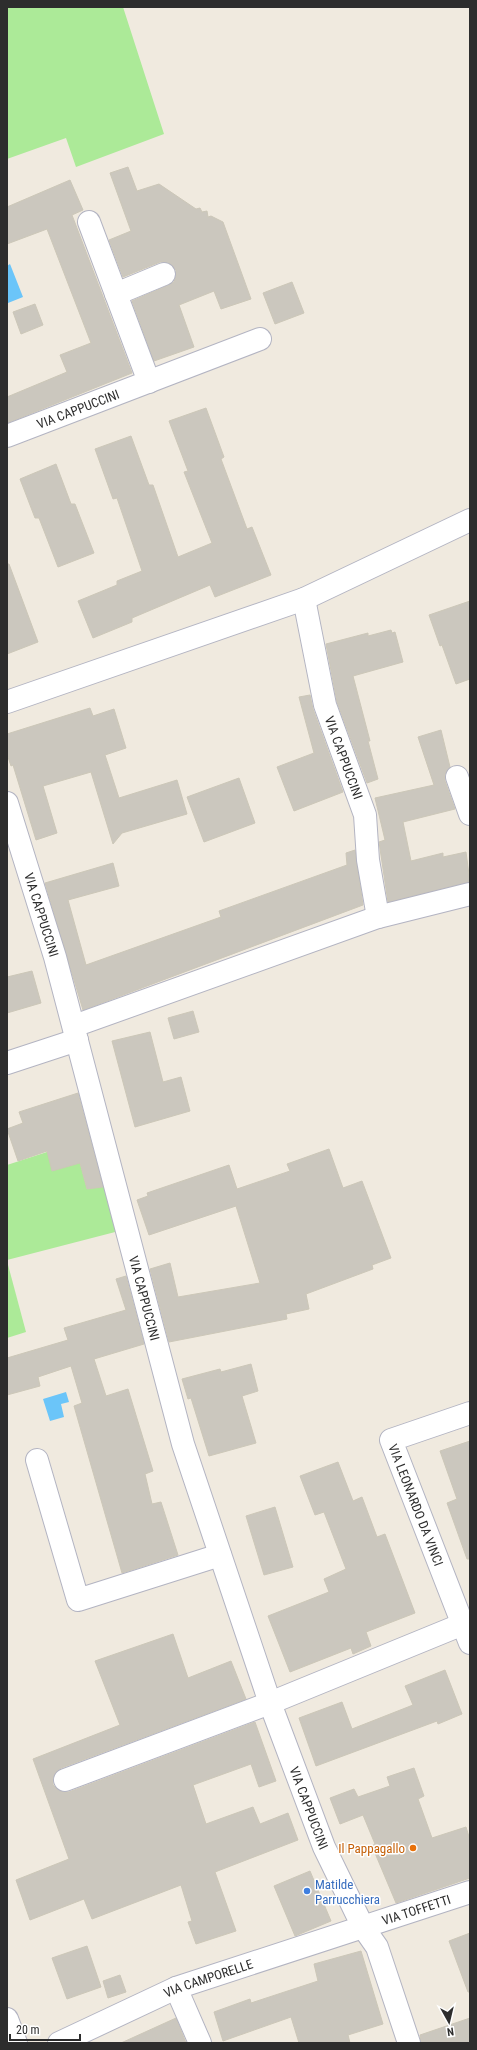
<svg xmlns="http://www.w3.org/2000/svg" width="477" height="2050" font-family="'Roboto Condensed',sans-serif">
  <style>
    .green { fill: #acea98 }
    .water { fill: #6bc5f9 }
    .building { fill: #cbc7be; stroke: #ccc7b8 }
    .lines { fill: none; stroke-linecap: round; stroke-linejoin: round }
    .minor-casing { stroke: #b3b4c2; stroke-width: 24 }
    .minor { stroke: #fff; stroke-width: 22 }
    .food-dot { fill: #e8710a; stroke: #fff; stroke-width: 1.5 }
    .shop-dot { fill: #3f7fe0; stroke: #fff; stroke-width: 1.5 }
    .labels { text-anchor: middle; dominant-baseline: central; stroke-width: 3; stroke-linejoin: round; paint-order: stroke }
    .street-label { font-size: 13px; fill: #2d2d2d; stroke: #fff }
    .food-label { font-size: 13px; fill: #c56008; stroke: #fff; text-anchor: end }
    .shop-label { font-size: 13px; fill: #366cbe; stroke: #fff; text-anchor: start }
  </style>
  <rect width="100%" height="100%" fill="#f0eadf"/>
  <g class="green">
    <polygon points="7,7 123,7 164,134 76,167 66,138 7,159"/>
    <polygon points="47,1152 80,1163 87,1189 107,1186 119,1231 7,1260 7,1165"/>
    <polygon points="7,1261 26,1332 7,1338"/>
  </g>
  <g class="water">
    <polygon points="10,264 23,297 8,303 7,266"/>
    <polygon points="66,1392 69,1402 61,1404 64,1417 50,1421 43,1399"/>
  </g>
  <g class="building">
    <polygon points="128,167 137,191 159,184 196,209 200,208 202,212 207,211 208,217 211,216 223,222 251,299 221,309 214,291 179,305 194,347 154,361 132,301 169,285 174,282 176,276 176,270 171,264 165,262 160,262 123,277 109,240 131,231 110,173"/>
    <polygon points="70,180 83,210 72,215 132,373 7,423 7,397 67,372 60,355 91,343 47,229 7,244 7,207"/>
    <polygon points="292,282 304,313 275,324 263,293"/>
    <polygon points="35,304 43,325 21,334 13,312"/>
    <polygon points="206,408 224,457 221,459 247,529 252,527 271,575 215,597 210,585 132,618 132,622 93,638 78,601 117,585 117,581 142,571 117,498 113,499 95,449 131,436 149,485 153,485 178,557 212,543 184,472 188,471 169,421"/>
    <polygon points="56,464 71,504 75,504 94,553 58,567 39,518 35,518 20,479"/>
    <polygon points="7,564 9,564 38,642 7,654"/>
    <polygon points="470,601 470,679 456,684 442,645 440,646 429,615"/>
    <polygon points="391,630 392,633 395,632 403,662 353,676 370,741 368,741 378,779 367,783 337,702 326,644 368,633 368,636"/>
    <polygon points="310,695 313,709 343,792 294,811 277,767 314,753 299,697"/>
    <polygon points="90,708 93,716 114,709 126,748 105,755 119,798 177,780 187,814 122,833 113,844 91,772 43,786 57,833 36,840 13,765 11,766 7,754 7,734"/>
    <polygon points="441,730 450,767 445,774 445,781 455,809 403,822 411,861 443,853 443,857 466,852 470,882 388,902 379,842 385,840 375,798 434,785 418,737"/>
    <polygon points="239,778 255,823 204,842 187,797"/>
    <polygon points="355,850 363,905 83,1010 45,883 113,863 119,886 68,900 86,965 221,917 219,911 347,865 346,853"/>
    <polygon points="32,971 41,1003 7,1013 7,977"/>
    <polygon points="193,1011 199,1032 174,1039 168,1018"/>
    <polygon points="150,1032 163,1082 181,1077 190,1111 135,1127 112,1041"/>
    <polygon points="78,1093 103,1187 87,1189 80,1163 52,1171 47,1151 18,1161 7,1129 23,1123 19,1112"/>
    <polygon points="329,1149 343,1188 362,1181 391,1258 372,1265 373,1269 306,1294 309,1309 286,1314 287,1319 169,1342 150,1269 170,1263 178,1297 260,1283 236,1206 149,1235 137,1200 148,1196 147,1193 229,1165 237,1189 290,1171 287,1164"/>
    <polygon points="126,1276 144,1344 94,1359 106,1396 128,1389 153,1471 145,1474 152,1504 161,1502 178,1555 122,1573 74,1406 82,1403 71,1366 38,1377 40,1386 7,1395 7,1358 68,1340 64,1328 126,1310 116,1279"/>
    <polygon points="251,1364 258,1391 242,1396 256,1443 209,1456 191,1398 188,1399 182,1379 220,1369 221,1372"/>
    <polygon points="470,1441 470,1559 467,1559 447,1503 457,1499 440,1451"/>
    <polygon points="338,1462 353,1501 362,1497 377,1537 385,1534 415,1613 366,1632 371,1646 353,1654 351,1648 290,1672 268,1616 329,1592 324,1579 346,1569 324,1512 315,1515 300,1476"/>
    <polygon points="275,1507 293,1567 264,1575 246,1516"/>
    <polygon points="173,1634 188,1678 231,1661 246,1699 61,1768 56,1772 53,1778 53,1785 57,1789 63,1792 69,1792 255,1722 276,1781 259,1787 251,1764 193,1785 206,1824 253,1807 260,1824 288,1813 298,1840 215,1872 236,1931 196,1944 188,1922 192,1921 181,1885 92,1919 84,1899 30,1920 16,1880 69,1859 33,1759 120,1725 95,1661"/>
    <polygon points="445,1670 462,1714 438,1724 437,1721 316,1766 299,1718 342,1702 352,1729 413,1705 405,1686"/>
    <polygon points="414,1768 424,1796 418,1799 432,1838 466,1827 470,1840 470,1878 396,1903 372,1846 375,1844 363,1815 340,1824 330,1798 354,1789 358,1797 390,1786 387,1777"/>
    <polygon points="310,1871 331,1921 295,1936 274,1886"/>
    <polygon points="470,1933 470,1992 468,1992 449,1941"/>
    <polygon points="87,1946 101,1987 67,1999 52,1958"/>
    <polygon points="361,1951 383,2024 348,2035 350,2043 299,2043 291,2017 223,2041 214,2012 250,1999 251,2003 318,1981 314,1964"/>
    <polygon points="120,1975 126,1992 108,1998 103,1981"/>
    <polygon points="176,2018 186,2043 121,2043"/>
    <polygon points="470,2018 470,2043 421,2043 420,2035"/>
  </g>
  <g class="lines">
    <defs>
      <g id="minor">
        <polyline points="89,222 149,382"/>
        <polyline points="116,294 164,274"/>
        <path id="s1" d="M7,436L260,339"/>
        <path id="s2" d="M304,599L325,705L365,815L368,860L378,917"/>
        <polyline points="7,702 304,599 470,520"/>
        <polyline points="457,777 470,814"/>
        <path id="s3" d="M7,803L55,957L183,1444L270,1703L324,1847L363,1927L377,1947L409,2043"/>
        <polyline points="74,1026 378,917 470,894"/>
        <polyline points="7,1063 77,1040"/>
        <path id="s4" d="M470,1413L391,1440L470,1643"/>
        <polyline points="37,1460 78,1600 220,1555"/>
        <polyline points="65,1780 270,1703 463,1624"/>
        <polyline points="176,1988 200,2043"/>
        <polyline points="7,2019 16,2043"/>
        <path id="s5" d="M59,2043L176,1988L470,1892"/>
      </g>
    </defs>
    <use href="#minor" class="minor-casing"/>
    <use href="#minor" class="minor"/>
  </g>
  <circle class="food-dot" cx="413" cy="1848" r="4"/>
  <circle class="shop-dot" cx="307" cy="1891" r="4"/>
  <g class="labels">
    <g class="street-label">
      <text stroke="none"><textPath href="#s1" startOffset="76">VIA CAPPUCCINI</textPath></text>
      <text stroke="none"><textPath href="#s2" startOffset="164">VIA CAPPUCCINI</textPath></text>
      <text stroke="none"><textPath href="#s3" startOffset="117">VIA CAPPUCCINI</textPath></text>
      <text stroke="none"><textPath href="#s3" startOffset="514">VIA CAPPUCCINI</textPath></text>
      <text stroke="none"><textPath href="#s4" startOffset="153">VIA LEONARDO DA VINCI</textPath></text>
      <text stroke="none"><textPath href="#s3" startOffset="1050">VIA CAPPUCCINI</textPath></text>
      <text stroke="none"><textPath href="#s5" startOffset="382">VIA TOFFETTI</textPath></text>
      <text stroke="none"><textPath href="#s5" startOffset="163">VIA CAMPORELLE</textPath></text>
    </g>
    <g class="food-label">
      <text x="405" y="1848">Il Pappagallo</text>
    </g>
    <g class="shop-label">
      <text x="315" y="1884">Matilde<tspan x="315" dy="15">Parrucchiera</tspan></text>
    </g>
  </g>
  <rect width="477" height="2050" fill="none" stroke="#2d2d2d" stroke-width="16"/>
  <g transform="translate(449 2022) rotate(172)" stroke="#ffffff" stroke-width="3" paint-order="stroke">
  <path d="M0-3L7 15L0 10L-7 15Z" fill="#2d2d2d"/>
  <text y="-6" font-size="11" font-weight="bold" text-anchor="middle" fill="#2d2d2d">N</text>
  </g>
  <path d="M10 2034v6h70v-6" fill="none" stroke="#2d2d2d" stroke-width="2"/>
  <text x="16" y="2034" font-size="12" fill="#2d2d2d" stroke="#ffffff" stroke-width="3" paint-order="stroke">20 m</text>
</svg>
